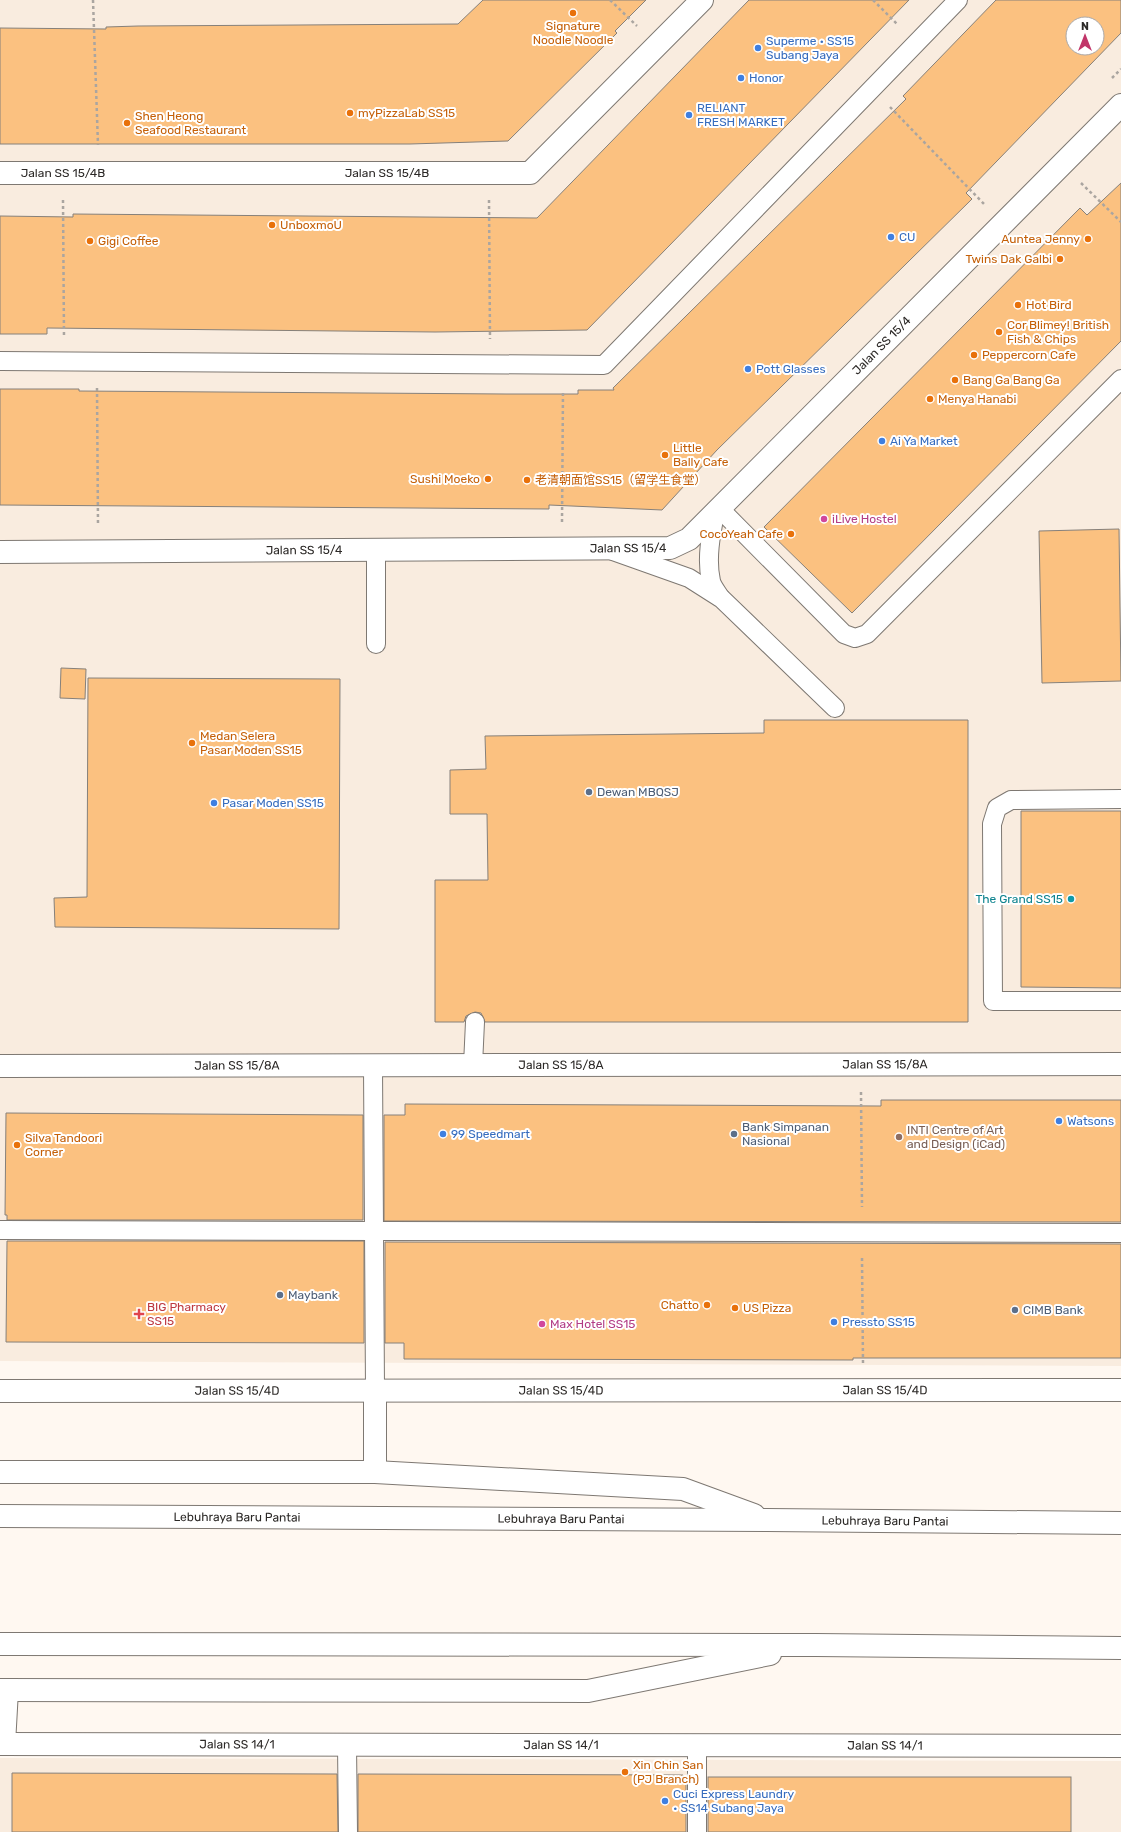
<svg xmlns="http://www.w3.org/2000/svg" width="1121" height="1832" font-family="Rubik,'Noto Sans SC',sans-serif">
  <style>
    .built { fill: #f9ecdf; fill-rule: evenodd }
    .building { fill: #fbc180; stroke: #86807a; fill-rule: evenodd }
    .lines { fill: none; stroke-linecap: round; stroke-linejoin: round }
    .service-casing { stroke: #7e7872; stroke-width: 20 }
    .minor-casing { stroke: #7e7872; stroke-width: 24 }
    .tertiary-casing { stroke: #7e7872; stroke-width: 24 }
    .motorway-casing { stroke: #7e7872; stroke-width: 24 }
    .path { stroke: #aaa5a0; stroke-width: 2.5; stroke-dasharray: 3 3; stroke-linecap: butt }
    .service { stroke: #fff; stroke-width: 18 }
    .minor { stroke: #fff; stroke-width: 22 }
    .tertiary { stroke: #fff; stroke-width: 22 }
    .motorway { stroke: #fff; stroke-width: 22 }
    .food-dot { fill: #e8710a; stroke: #fff; stroke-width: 1.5 }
    .shop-dot { fill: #3f7fe0; stroke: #fff; stroke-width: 1.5 }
    .hotel-dot { fill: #d1479c; stroke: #fff; stroke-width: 1.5 }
    .service-dot { fill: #5c6f8a; stroke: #fff; stroke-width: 1.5 }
    .culture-dot { fill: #0f9aa8; stroke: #fff; stroke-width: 1.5 }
    .education-dot { fill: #8d6e63; stroke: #fff; stroke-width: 1.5 }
    .health-dot { fill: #e0444e; stroke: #fff; stroke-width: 1.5 }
    .labels { text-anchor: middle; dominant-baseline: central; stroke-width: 4; stroke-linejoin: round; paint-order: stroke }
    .food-label { font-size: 12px; fill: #c56008; stroke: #fff; text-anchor: start }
    .shop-label { font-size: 12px; fill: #366cbe; stroke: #fff; text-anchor: start }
    .street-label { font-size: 12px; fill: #2c2927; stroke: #fff }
    .hotel-label { font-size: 12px; fill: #b23c85; stroke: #fff; text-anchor: start }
    .service-label { font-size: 12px; fill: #4e5e75; stroke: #fff; text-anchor: start }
    .culture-label { font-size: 12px; fill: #0d838f; stroke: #fff; text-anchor: end }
    .education-label { font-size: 12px; fill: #785e54; stroke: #fff; text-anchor: start }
    .health-label { font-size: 12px; fill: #be3a42; stroke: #fff; text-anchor: start }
  </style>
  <rect width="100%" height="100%" fill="#fff8f1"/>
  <g class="built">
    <path d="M0,0H1121V1366L0,1361ZM1073,24H1097V48H1073Z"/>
    <polygon points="0,1758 1121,1761 1121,1832 0,1832"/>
  </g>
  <g class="building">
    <polygon points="483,0 646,0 615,31 617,33 508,141 410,144 0,144 0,28 106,29 106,27 138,26 458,24"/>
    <polygon points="749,0 909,0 587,330 435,332 47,328 47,334 0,334 0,216 73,217 73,214 537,218"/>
    <path d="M996,0H1121V33L966,193L972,199L717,450L662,510L549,505V509L0,505V389H79V391L506,394H578V390H614L613,388L906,99L903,96ZM1073,24H1097V48H1073Z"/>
    <polygon points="1121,183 1121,341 852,613 764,527 1080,208 1087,215"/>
    <polygon points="1119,529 1121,681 1042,683 1039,531"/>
    <polygon points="61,668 86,669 85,699 60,698"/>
    <polygon points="88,678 340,679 339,929 55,927 54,898 87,897"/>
    <polygon points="764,720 968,720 968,1022 485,1022 481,1013 475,1012 466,1016 464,1022 435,1022 435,880 488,880 487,814 450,814 450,770 486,769 485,736 764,733"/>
    <polygon points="1021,811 1121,811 1121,988 1021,987"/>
    <polygon points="881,1100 1121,1100 1121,1222 384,1221 384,1115 405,1115 405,1104 881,1106"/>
    <polygon points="6,1113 363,1115 363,1220 7,1220 7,1215 5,1215"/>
    <polygon points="7,1241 364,1241 364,1343 6,1342"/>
    <polygon points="385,1242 1121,1244 1121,1358 853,1358 853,1360 404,1359 404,1343 385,1343"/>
    <polygon points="12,1773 337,1774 338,1832 12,1832"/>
    <polygon points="358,1774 683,1775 683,1777 686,1777 686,1832 358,1832"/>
    <rect x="708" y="1777" width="363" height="55"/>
  </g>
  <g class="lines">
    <defs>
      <g id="service">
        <polyline points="0,361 604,365 958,0"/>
        <polyline points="720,509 844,634 855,638 867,634 1121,379"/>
        <path d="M715,514C711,534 706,559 711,581C712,586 717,592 720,597"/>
        <polyline points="613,551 689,578 722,599 835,708"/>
        <polyline points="376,644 376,550"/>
        <polyline points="1121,799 1011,800 997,808 992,824 993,1001 1121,1001"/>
        <polyline points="473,1065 475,1022"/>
        <polyline points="373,1066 375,1390"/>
        <polyline points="0,1230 1121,1233"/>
        <polyline points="347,1745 348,1832"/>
        <polyline points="697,1832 697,1745"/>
      </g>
      <g id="minor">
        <path id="s1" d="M0,173H530L702,0"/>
        <path id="s2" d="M0,1066L1121,1064"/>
        <polyline points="375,1390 375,1472"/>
        <path id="s3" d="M0,1391L1121,1390"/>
        <path id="s4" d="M0,1744L1121,1746"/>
        <polyline points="4,1744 7,1690"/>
      </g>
      <g id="tertiary">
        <path id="s5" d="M0,552L670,548L689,539L1121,105"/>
      </g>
      <g id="motorway">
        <polyline points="0,1472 375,1472 683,1489 754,1515"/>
        <path id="s6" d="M0,1516L767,1520L1121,1523"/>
        <polyline points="0,1644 816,1645 1121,1648"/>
        <polyline points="0,1690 588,1691 770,1654"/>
      </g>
    </defs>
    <use href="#service" class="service-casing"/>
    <use href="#minor" class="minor-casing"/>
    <use href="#tertiary" class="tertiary-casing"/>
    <use href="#motorway" class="motorway-casing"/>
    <g class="path">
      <polyline points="93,0 98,145"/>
      <polyline points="610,0 637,26"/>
      <polyline points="873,0 898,25"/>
      <polyline points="1112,78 1121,69"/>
      <polyline points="890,107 984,204"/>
      <polyline points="1081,183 1121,222"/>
      <polyline points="63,200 64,337"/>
      <polyline points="489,200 490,339"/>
      <polyline points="97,388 98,525"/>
      <polyline points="562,522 563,391"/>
      <polyline points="861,1092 862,1207"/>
      <polyline points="862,1258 863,1363"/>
    </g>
    <use href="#service" class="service"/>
    <use href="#minor" class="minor"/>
    <use href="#tertiary" class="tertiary"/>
    <use href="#motorway" class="motorway"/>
  </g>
  <g class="food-dot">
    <circle cx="573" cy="13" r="4"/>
    <circle cx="350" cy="113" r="4"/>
    <circle cx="127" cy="123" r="4"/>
    <circle cx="272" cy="225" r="4"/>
    <circle cx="1088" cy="239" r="4"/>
    <circle cx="90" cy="241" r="4"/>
    <circle cx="1060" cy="259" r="4"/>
    <circle cx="1018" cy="305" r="4"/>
    <circle cx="999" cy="332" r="4"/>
    <circle cx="974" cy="355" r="4"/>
    <circle cx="955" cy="380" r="4"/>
    <circle cx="930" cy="399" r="4"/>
    <circle cx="665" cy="455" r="4"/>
    <circle cx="488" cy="479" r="4"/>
    <circle cx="527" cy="480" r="4"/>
    <circle cx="791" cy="534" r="4"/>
    <circle cx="192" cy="743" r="4"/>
    <circle cx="17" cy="1145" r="4"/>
    <circle cx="707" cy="1305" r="4"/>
    <circle cx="735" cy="1308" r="4"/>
    <circle cx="625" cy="1772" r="4"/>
  </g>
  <g class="shop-dot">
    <circle cx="758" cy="48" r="4"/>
    <circle cx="741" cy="78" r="4"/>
    <circle cx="689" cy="115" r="4"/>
    <circle cx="891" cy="237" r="4"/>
    <circle cx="748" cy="369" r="4"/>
    <circle cx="882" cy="441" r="4"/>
    <circle cx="214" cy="803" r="4"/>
    <circle cx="1059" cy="1121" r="4"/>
    <circle cx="443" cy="1134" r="4"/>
    <circle cx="834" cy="1322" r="4"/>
    <circle cx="665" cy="1801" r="4"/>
  </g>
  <g class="hotel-dot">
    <circle cx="824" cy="519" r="4"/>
    <circle cx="542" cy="1324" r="4"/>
  </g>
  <g class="service-dot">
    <circle cx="589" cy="792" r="4"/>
    <circle cx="734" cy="1134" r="4"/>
    <circle cx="280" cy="1295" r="4"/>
    <circle cx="1015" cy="1310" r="4"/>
  </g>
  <circle class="culture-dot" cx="1071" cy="899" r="4"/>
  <circle class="education-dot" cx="899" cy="1137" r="4"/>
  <path class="health-dot" d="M137 1308h4v4h4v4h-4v4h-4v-4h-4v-4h4z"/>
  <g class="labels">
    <g class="food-label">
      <text x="573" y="26" text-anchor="middle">Signature<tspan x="573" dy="14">Noodle Noodle</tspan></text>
      <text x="358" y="113">myPizzaLab SS15</text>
      <text x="135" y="116">Shen Heong<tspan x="135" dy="14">Seafood Restaurant</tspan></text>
      <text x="280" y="225">UnboxmoU</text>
      <text x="1080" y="239" text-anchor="end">Auntea Jenny</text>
      <text x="98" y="241">Gigi Coffee</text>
      <text x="1052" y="259" text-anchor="end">Twins Dak Galbi</text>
      <text x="1026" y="305">Hot Bird</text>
      <text x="1007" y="325">Cor Blimey! British<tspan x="1007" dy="14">Fish &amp; Chips</tspan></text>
      <text x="982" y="355">Peppercorn Cafe</text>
      <text x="963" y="380">Bang Ga Bang Ga</text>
      <text x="938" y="399">Menya Hanabi</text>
      <text x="673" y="448">Little<tspan x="673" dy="14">Bally Cafe</tspan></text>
      <text x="480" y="479" text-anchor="end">Sushi Moeko</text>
      <text x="535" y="480">老清朝面馆SS15（留学生食堂）</text>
      <text x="783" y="534" text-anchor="end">CocoYeah Cafe</text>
      <text x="200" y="736">Medan Selera<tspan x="200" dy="14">Pasar Moden SS15</tspan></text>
      <text x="25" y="1138">Silva Tandoori<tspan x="25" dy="14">Corner</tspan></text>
      <text x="699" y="1305" text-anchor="end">Chatto</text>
      <text x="743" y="1308">US Pizza</text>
      <text x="633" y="1765">Xin Chin San<tspan x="633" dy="14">(PJ Branch)</tspan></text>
    </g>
    <g class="shop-label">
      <text x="766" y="41">Superme • SS15<tspan x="766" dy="14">Subang Jaya</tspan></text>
      <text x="749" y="78">Honor</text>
      <text x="697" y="108">RELIANT<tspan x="697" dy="14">FRESH MARKET</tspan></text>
      <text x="899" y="237">CU</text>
      <text x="756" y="369">Pott Glasses</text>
      <text x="890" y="441">Ai Ya Market</text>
      <text x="222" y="803">Pasar Moden SS15</text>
      <text x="1067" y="1121">Watsons</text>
      <text x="451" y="1134">99 Speedmart</text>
      <text x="842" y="1322">Pressto SS15</text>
      <text x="673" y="1794">Cuci Express Laundry<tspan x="673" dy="14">• SS14 Subang Jaya</tspan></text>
    </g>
    <g class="street-label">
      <text stroke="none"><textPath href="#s1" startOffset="63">Jalan SS 15/4B</textPath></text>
      <text stroke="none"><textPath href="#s1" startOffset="387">Jalan SS 15/4B</textPath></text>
      <text stroke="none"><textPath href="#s5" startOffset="964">Jalan SS 15/4</textPath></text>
      <text stroke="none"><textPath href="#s5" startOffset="628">Jalan SS 15/4</textPath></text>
      <text stroke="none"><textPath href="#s5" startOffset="304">Jalan SS 15/4</textPath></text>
      <text stroke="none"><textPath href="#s2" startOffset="561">Jalan SS 15/8A</textPath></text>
      <text stroke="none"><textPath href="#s2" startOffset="885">Jalan SS 15/8A</textPath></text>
      <text stroke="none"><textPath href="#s2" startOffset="237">Jalan SS 15/8A</textPath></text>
      <text stroke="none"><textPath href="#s3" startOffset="237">Jalan SS 15/4D</textPath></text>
      <text stroke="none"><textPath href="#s3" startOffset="561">Jalan SS 15/4D</textPath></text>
      <text stroke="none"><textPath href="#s3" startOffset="885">Jalan SS 15/4D</textPath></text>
      <text stroke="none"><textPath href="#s6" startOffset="237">Lebuhraya Baru Pantai</textPath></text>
      <text stroke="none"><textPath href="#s6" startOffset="561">Lebuhraya Baru Pantai</textPath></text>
      <text stroke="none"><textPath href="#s6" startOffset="885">Lebuhraya Baru Pantai</textPath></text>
      <text stroke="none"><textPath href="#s4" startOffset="237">Jalan SS 14/1</textPath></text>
      <text stroke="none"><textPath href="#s4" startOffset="561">Jalan SS 14/1</textPath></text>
      <text stroke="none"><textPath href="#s4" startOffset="885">Jalan SS 14/1</textPath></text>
    </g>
    <g class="hotel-label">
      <text x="832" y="519">iLive Hostel</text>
      <text x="550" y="1324">Max Hotel SS15</text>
    </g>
    <g class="service-label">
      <text x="597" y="792">Dewan MBQSJ</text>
      <text x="742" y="1127">Bank Simpanan<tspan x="742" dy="14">Nasional</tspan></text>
      <text x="288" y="1295">Maybank</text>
      <text x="1023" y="1310">CIMB Bank</text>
    </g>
    <g class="culture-label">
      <text x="1063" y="899">The Grand SS15</text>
    </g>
    <g class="education-label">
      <text x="907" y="1130">INTI Centre of Art<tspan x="907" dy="14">and Design (iCad)</tspan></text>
    </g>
    <g class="health-label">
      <text x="147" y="1307">BIG Pharmacy<tspan x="147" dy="14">SS15</tspan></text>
    </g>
  </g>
  <g transform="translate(1085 36)"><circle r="19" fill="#ffffff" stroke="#aba9a9"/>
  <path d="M0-3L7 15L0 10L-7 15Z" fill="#c13569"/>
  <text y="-6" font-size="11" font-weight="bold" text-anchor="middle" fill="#2c2927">N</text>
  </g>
</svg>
